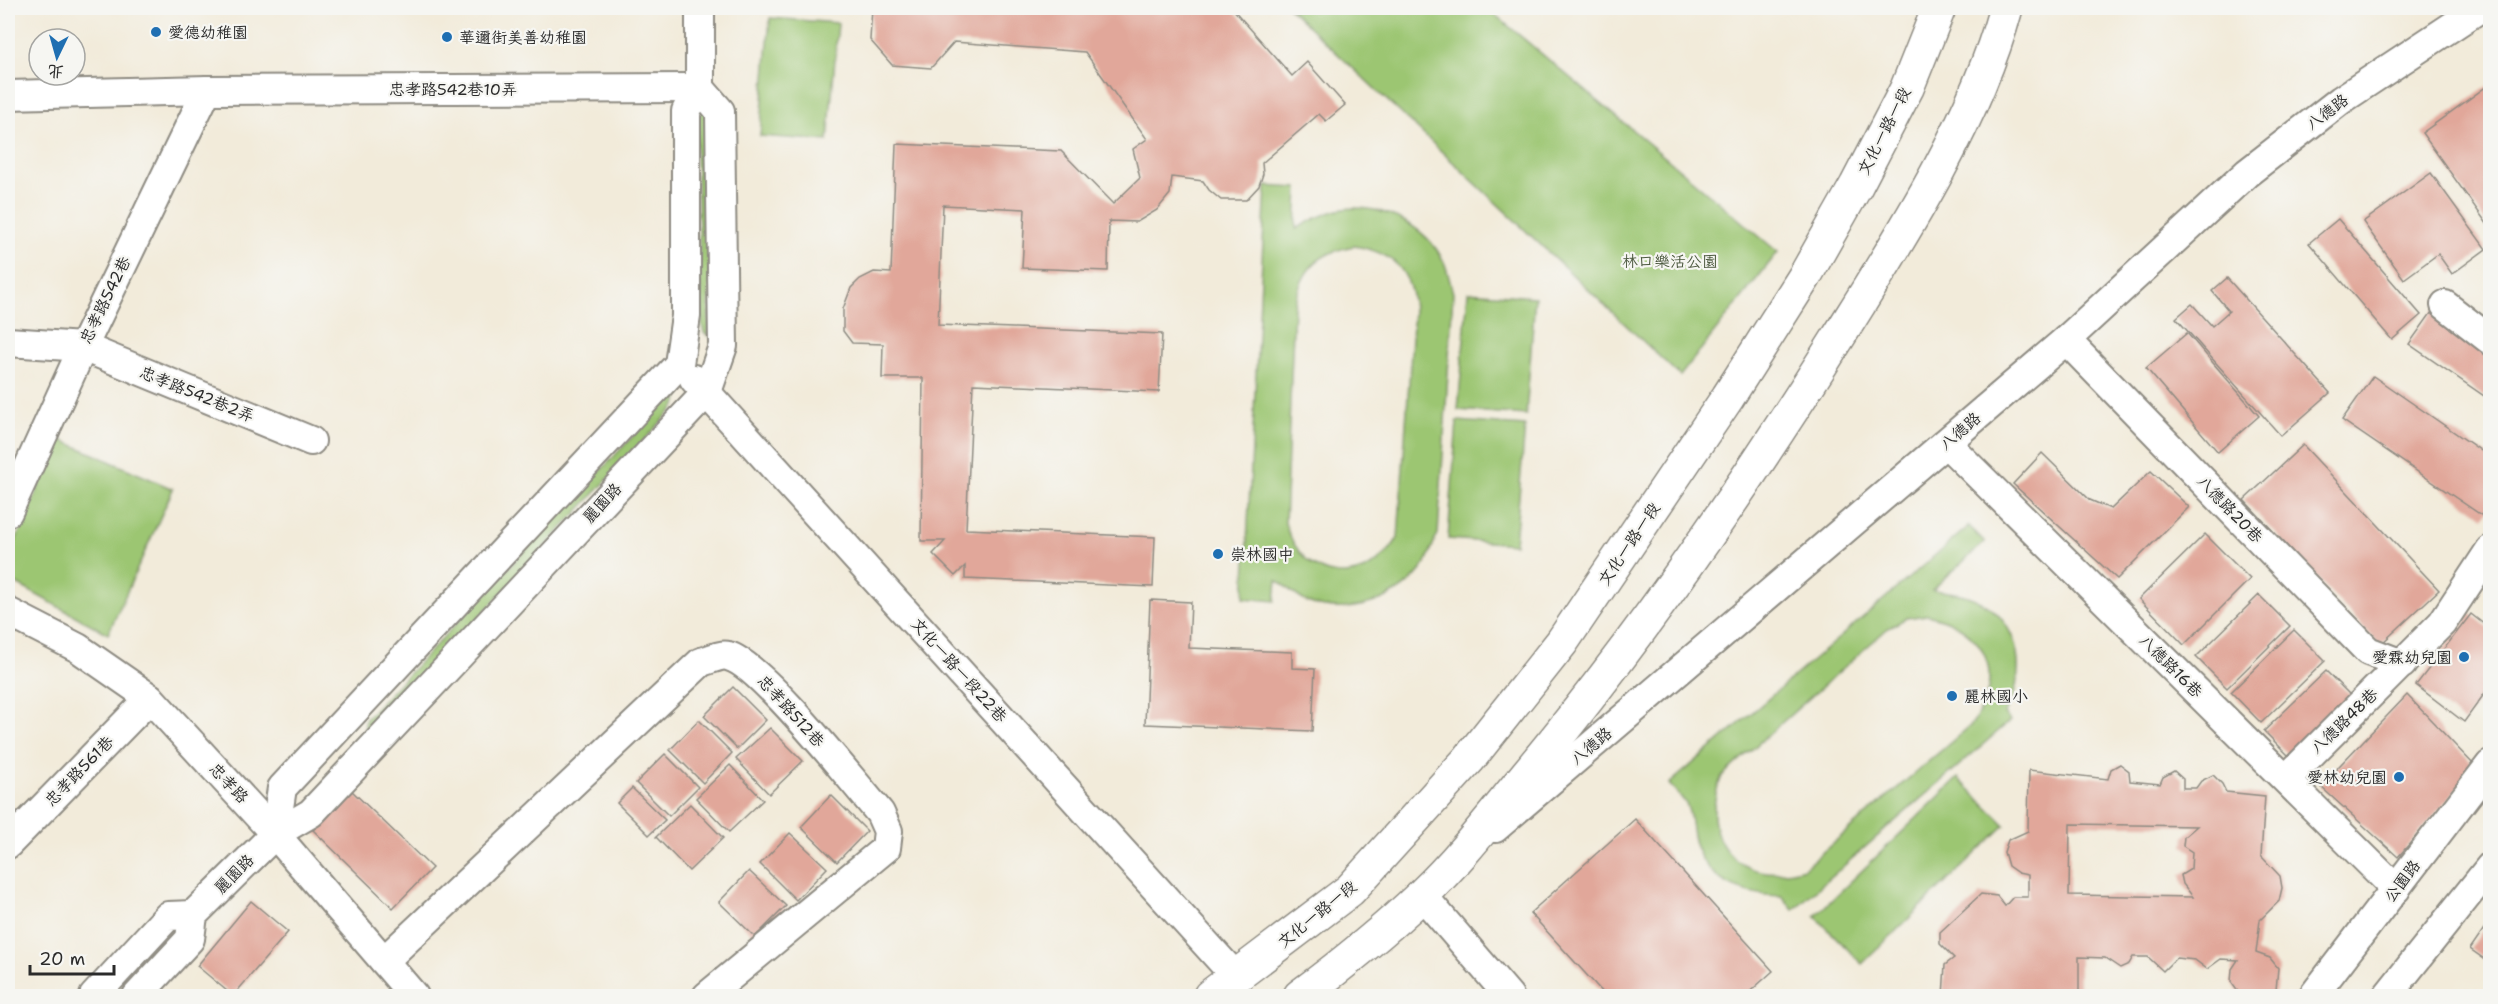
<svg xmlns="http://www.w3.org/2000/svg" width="2498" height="1004" font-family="'Shantell Sans','LXGW WenKai TC',sans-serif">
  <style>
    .green { fill: #9cc672; stroke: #64784e; stroke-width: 1.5; fill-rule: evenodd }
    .building { fill: #e1a79a; fill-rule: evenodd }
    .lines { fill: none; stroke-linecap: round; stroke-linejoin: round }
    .minor-casing { stroke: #8e8b82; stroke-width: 32 }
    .major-casing { stroke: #8e8b82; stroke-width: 36 }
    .minor { stroke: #fff; stroke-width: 28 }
    .major { stroke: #fff; stroke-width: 33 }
    .poi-dot { fill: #1f6fb2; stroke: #f6f6f2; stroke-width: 2 }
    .labels { text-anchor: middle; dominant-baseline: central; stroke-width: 4.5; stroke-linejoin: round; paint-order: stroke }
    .poi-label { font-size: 16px; fill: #2b2b2b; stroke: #f6f6f2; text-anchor: start }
    .street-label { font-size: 16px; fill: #2b2b2b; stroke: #f6f6f2 }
    .park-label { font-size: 16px; fill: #4d5a40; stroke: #f6f6f2 }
  </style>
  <rect width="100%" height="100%" fill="#f6f6f2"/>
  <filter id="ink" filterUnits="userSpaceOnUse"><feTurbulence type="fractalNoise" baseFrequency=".0167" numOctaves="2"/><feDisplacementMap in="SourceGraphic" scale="12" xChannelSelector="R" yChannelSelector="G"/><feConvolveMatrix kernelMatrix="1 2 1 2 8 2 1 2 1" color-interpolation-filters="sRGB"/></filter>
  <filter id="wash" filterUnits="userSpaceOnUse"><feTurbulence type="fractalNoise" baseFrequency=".008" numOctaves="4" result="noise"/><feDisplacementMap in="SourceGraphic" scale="24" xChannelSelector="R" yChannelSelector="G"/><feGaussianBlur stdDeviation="1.35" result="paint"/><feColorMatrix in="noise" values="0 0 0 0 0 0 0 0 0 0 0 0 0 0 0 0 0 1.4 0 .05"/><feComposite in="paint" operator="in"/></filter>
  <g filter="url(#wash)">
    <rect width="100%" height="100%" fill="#f2ebda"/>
    <g class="green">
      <polygon points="1289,8 1487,8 1778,252 1680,376"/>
      <polygon points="770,18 838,23 828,141 760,136"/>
      <polygon points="704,109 711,122 709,336 704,333 702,325 695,120"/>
      <path d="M1266,186L1298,188L1296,229C1309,221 1323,214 1338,210C1379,201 1426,225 1444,262C1448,271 1450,283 1453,293L1438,534C1433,543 1430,555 1425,564C1401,601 1348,618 1307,602C1296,597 1286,586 1277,580L1275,601L1244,598ZM1354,246C1393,252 1411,270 1414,310L1398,538C1365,592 1303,584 1285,523L1294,306C1302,269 1317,253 1354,246Z"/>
      <polygon points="1468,292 1535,297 1526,415 1458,410"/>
      <polygon points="678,397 676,406 375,729 365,731 365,720 668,399"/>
      <polygon points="1457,421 1525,426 1515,544 1448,539"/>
      <polygon points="59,439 173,489 108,634 13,582 8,559"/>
      <path d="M1969,526L1985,542L1932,590C1950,592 1965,593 1981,602C2022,624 2028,679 2004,714L2010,721L1793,910L1782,896C1745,895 1711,885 1696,847C1691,834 1692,818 1687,806C1683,798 1675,791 1669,784ZM1927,615C1986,627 2008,676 1971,725L1804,868C1739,888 1695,839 1722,776L1887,629L1906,618Z"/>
      <polygon points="1958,778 2005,825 1862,964 1815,916"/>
    </g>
    <g id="blocks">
      <g class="building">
        <polygon points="872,8 1232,8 1292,76 1307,62 1345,105 1326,121 1319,114 1262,163 1263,174 1259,186 1246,200 1221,200 1209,190 1203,181 1172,177 1170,194 1157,210 1137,222 1109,221 1108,271 1022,268 1025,209 943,205 938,325 1162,334 1159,392 973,384 966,529 1155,537 1153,587 965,579 965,566 955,576 933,554 945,541 921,541 923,378 882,378 883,344 852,343 843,331 843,309 851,288 860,279 874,272 891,273 896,144 1061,151 1113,204 1140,178 1133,149 1147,139 1085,52 954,42 931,68 892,65 870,40"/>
        <polygon points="2490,84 2490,228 2422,133"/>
        <polygon points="2431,173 2486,249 2452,274 2438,254 2404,279 2363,222"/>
        <polygon points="2338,219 2421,315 2392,340 2309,243"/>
        <polygon points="2227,278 2330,393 2281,436 2176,318 2192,304 2212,326 2229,311 2212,291"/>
        <polygon points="2434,309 2490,348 2490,400 2409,344"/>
        <polygon points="2187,333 2259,416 2218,452 2146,368"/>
        <polygon points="2373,376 2490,457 2490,508 2484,517 2342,420"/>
        <polygon points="2303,445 2439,590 2380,645 2244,500"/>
        <polygon points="2042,453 2090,500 2111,509 2151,471 2189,507 2117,579 2013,484"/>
        <polygon points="2205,534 2250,579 2184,645 2139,599"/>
        <polygon points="2259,595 2290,626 2227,688 2196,657"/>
        <polygon points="1150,600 1191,602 1189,648 1292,652 1292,668 1315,669 1312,731 1145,724"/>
        <polygon points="2471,614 2490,629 2490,686 2464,722 2416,685"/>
        <polygon points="2294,630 2325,661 2261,723 2231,692"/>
        <polygon points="2326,671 2355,700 2294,761 2264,731"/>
        <polygon points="733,687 766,720 737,749 704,716"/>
        <polygon points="2407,695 2476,767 2398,857 2320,786"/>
        <polygon points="699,720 732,753 703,783 670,750"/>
        <polygon points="770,728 803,761 769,794 736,759"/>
        <polygon points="665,754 698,787 669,816 636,783"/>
        <path d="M2120,764L2129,771L2130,781L2160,784L2163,777L2174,771L2183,779V788H2196L2201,781L2213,775L2222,784L2226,792L2265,796L2261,856L2280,876L2282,888L2279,901L2260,920L2256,953L2270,958L2278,968L2276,990L2271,996H2241L2231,982L2232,969L2238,960L2221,959L2207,969L2195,960L2176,958L2163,971L2148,957H2133L2129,964L2120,968L2105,958L2079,957V996H1943L1945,965L1954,958L1940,944V932L1981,894L1997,896L2005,906L2013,897H2028V875L2018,873L2008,866L2004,852L2008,840L2028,831L2029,770L2108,779L2111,769ZM2070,824L2197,826L2184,837L2183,846L2192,852L2191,869L2181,875L2183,884L2193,897L2069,895Z"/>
        <polygon points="730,765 763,800 729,832 696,798"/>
        <polygon points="632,788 665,820 649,835 617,803"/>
        <polygon points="352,791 432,868 393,908 313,830"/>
        <polygon points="831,795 867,831 837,862 801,827"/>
        <polygon points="690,804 723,838 689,871 656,837"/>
        <polygon points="1635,819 1773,971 1745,996 1606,996 1530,913"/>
        <polygon points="790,833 827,868 796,900 760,864"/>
        <polygon points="749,871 786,906 755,937 719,902"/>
        <polygon points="251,901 288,932 233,996 197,966"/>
        <polygon points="2490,920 2490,963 2470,949"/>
      </g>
    </g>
  </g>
  <g filter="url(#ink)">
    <use href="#blocks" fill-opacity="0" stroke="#8e8b82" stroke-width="1.5"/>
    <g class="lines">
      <defs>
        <g id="minor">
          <polyline points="8,95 207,90 700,88"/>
          <polyline points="2445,305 2490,340"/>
          <polyline points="2066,340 2368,651 2402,664"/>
          <polyline points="8,342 83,347 311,441"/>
          <polyline points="694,379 1237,978"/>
          <polyline points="1946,443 2396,889"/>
          <polyline points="8,512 83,347 207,90"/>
          <polyline points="8,612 78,648 150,698 275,834 414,996"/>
          <polyline points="2286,779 2442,623 2490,550"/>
          <polyline points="1495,828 2066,340 2247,173 2341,100 2480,8"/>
          <polyline points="275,834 282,788 679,364 686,316 686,111 700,88 700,8"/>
          <polyline points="8,844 150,698"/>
          <polyline points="1422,895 1509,996"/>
          <path d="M384,961L701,662C709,660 721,654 728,656C760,663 853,782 880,813L888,831L886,848L707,996"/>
          <polyline points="94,996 168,916 193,915"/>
          <polyline points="137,996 190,939 193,915 275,834 311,813 707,392 723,346 720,111 700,88"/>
          <polyline points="2313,996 2490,765"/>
          <polyline points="2387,996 2490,867"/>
        </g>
        <g id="major">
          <polyline points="1210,996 1350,890 1469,759 1562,642 1728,397 1805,276 1856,186 1907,88 1939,8"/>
          <path d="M1300,996C1342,965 1385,930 1423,894C1463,856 1497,810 1532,768C1643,634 1743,489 1836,341C1900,239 1974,125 2006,8"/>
        </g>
      </defs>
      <use href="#minor" class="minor-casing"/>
      <use href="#major" class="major-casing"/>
      <use href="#minor" class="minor"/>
      <use href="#major" class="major"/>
    </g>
  </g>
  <g class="poi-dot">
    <circle cx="156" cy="32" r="6"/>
    <circle cx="447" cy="37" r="6"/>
    <circle cx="1218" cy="554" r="6"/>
    <circle cx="2464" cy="657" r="6"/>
    <circle cx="1952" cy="696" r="6"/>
    <circle cx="2399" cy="777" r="6"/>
  </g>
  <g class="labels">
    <g class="poi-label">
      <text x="168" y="32">愛德幼稚園</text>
      <text x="459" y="37">華邇街美善幼稚園</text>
      <text x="1230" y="554">崇林國中</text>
      <text x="2452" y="657" text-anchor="end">愛霖幼兒園</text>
      <text x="1964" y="696">麗林國小</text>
      <text x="2387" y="777" text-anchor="end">愛林幼兒園</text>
    </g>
    <g class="street-label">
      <text x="453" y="89">忠孝路542巷10弄</text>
      <text transform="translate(2327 112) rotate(-37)">八德路</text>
      <text transform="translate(1884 131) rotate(-63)">文化一路一段</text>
      <text transform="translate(105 300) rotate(-64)">忠孝路542巷</text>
      <text transform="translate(197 394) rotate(22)">忠孝路542巷2弄</text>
      <text transform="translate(1960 431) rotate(-41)">八德路</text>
      <text transform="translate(602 503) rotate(-47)">麗園路</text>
      <text transform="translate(2230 509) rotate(46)">八德路20巷</text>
      <text transform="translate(1629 544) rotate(-56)">文化一路一段</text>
      <text transform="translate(2171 666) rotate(45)">八德路16巷</text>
      <text transform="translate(959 670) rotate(48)">文化一路一段22巷</text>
      <text transform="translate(791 711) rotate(48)">忠孝路512巷</text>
      <text transform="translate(2344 721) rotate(-44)">八德路48巷</text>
      <text transform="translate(1591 746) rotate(-40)">八德路</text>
      <text transform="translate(79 771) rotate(-46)">忠孝路561巷</text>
      <text transform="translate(229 783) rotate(47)">忠孝路</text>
      <text transform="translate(234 874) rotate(-45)">麗園路</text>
      <text transform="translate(2402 881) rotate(-53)">公園路</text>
      <text transform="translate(1317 914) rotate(-39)">文化一路一段</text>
    </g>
    <g class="park-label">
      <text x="1670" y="261">林口樂活公園</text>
    </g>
  </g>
  <rect width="2498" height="1004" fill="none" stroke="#f6f6f2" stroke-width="30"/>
  <g transform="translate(57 57) rotate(185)"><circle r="28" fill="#f6f6f2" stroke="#a5a5a2" stroke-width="1.5"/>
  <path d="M0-4.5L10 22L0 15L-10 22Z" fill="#1f6fb2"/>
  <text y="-9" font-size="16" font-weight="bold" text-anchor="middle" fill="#2b2b2b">北</text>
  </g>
  <path d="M30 965v9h84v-9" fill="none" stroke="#2b2b2b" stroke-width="3"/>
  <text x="39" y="965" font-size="18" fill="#2b2b2b" stroke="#f6f6f2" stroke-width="4.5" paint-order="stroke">20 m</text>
</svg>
